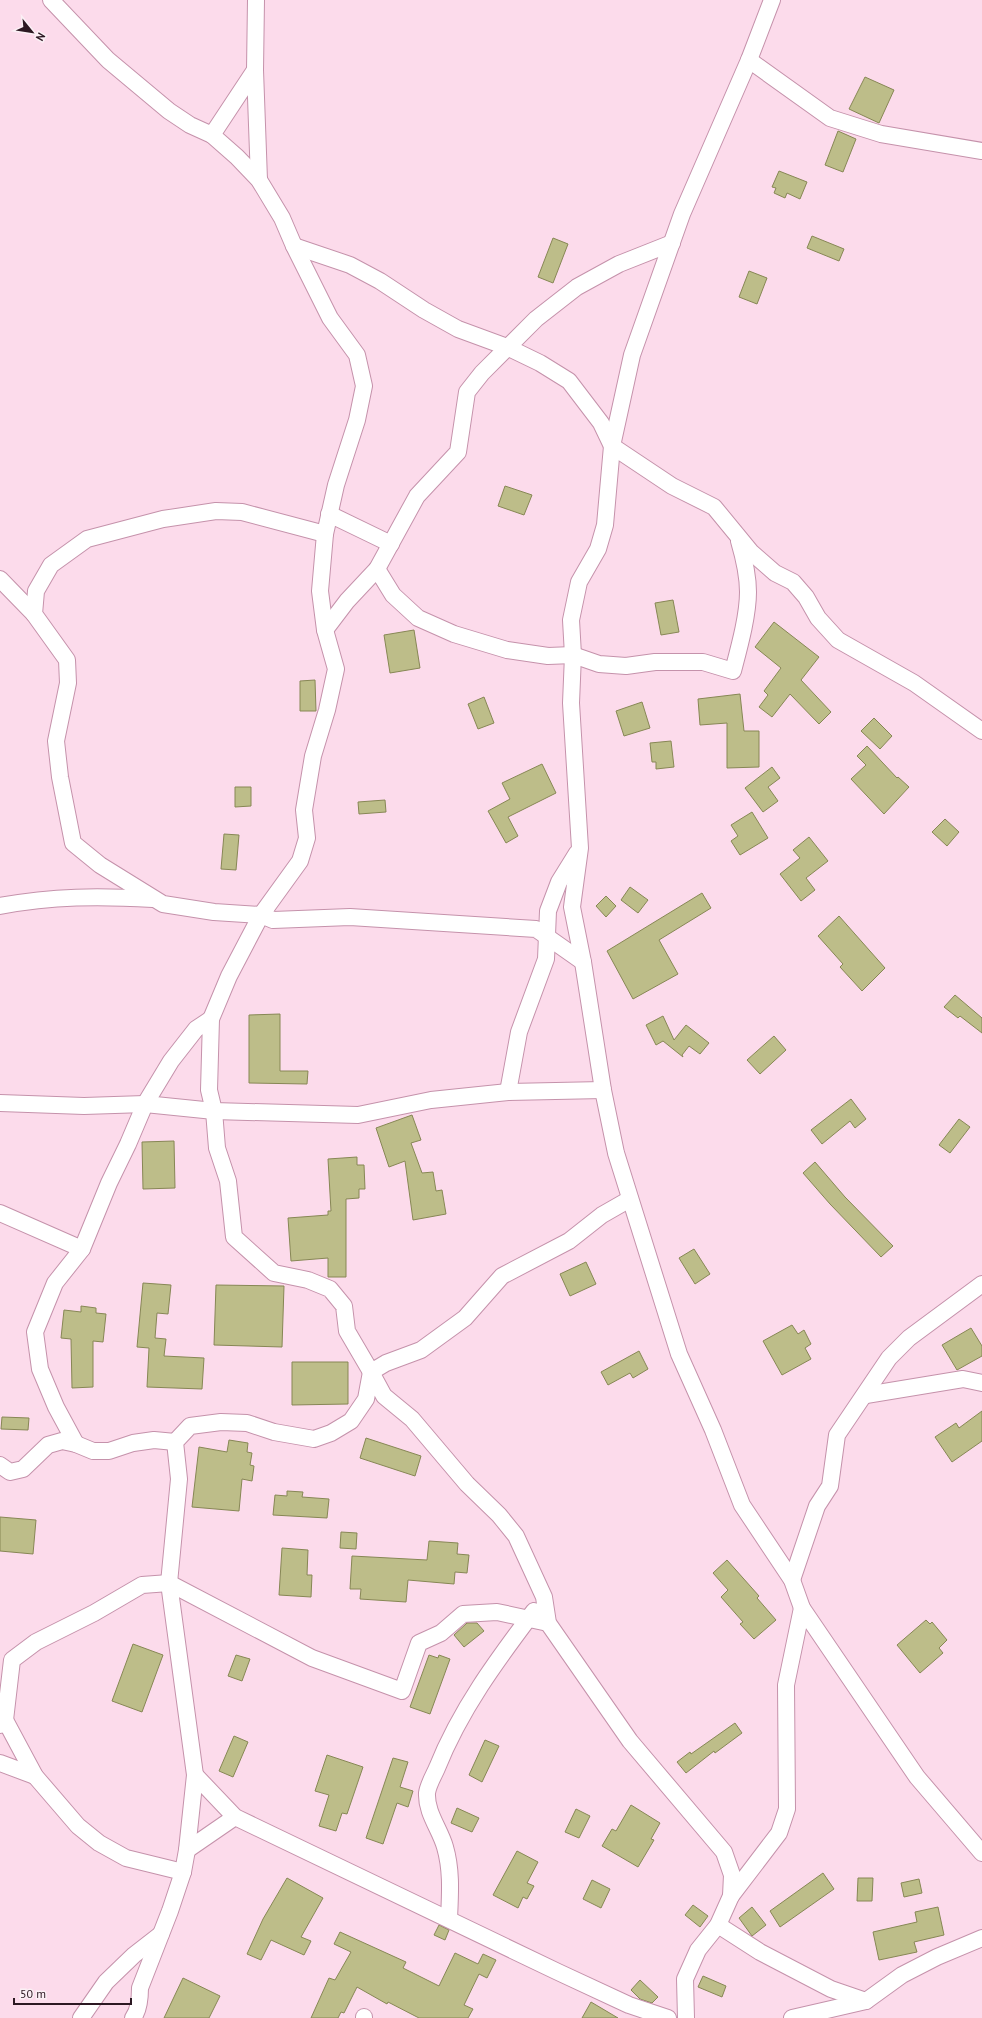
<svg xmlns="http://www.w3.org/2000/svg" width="982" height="2018" font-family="'PT Sans',sans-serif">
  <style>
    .building { fill: #bdbd89; stroke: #878755 }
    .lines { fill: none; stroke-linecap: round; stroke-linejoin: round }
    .street-casing { stroke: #c592ab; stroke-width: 18 }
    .street { stroke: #fff; stroke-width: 16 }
  </style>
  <rect width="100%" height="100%" fill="#fcdbeb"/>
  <g class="building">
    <polygon points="865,77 894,90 879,123 849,109"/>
    <polygon points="838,131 856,139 843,172 825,165"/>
    <polygon points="779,171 807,182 800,199 787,193 785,198 774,193 776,188 772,187"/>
    <polygon points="812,236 844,249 839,261 807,248"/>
    <polygon points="553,238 568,244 553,283 538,277"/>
    <polygon points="749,271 767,278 757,304 739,297"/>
    <polygon points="505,486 532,495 524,515 498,506"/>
    <polygon points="673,600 679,632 661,635 655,603"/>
    <polygon points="774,622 819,657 801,680 831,712 819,724 790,694 772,717 759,707 768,695 764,691 781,668 755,647"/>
    <polygon points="414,630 420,668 390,673 384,635"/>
    <polygon points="315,680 316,711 300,711 300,681"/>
    <polygon points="740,694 744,731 759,731 759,767 727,768 727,723 700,725 698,699"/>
    <polygon points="484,697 494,723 478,729 468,704"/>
    <polygon points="642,702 650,728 624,736 616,711"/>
    <polygon points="874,718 892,736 880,749 861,731"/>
    <polygon points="671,741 674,767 656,769 656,762 652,762 650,743"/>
    <polygon points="867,746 897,778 898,777 909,787 884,814 851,779 866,765 857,756"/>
    <polygon points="542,764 556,793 508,817 518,836 506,843 488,811 510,799 502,783"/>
    <polygon points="772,767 780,778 768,787 778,801 763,812 745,788"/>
    <polygon points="235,787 251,787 251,806 235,807"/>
    <polygon points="385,800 386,812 359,814 358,802"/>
    <polygon points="752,812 768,838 740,855 731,841 738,836 731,825"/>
    <polygon points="945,819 959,832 947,846 932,832"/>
    <polygon points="224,834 239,835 236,870 221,869"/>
    <polygon points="809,837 828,861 806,878 815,890 801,901 780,874 800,858 793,850"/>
    <polygon points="630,887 648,900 638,913 621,900"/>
    <polygon points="702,893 711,908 659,940 678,974 633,999 607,951"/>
    <polygon points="606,896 616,906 606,917 596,906"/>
    <polygon points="839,916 885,968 862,991 840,967 843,964 818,936"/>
    <polygon points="955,995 982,1018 982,1033 960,1016 958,1018 944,1007"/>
    <polygon points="280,1014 280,1071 308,1071 307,1084 249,1083 249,1015"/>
    <polygon points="663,1016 674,1040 686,1025 709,1043 700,1054 689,1046 682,1055 683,1057 663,1041 656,1045 646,1025"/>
    <polygon points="774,1036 786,1050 760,1074 747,1060"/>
    <polygon points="851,1099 866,1119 855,1128 850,1121 822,1144 811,1130"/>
    <polygon points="412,1115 421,1140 411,1143 422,1173 433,1172 436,1191 442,1190 446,1214 413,1220 405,1161 389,1167 376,1128"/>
    <polygon points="959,1119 970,1127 950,1153 939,1145"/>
    <polygon points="174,1141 175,1188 143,1189 142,1142"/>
    <polygon points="357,1157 357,1165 364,1165 365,1189 359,1189 359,1198 346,1199 346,1277 328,1277 328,1258 291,1261 288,1218 328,1215 328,1211 331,1211 328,1159"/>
    <polygon points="815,1162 845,1197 893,1246 881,1257 830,1204 803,1173"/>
    <polygon points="694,1249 710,1274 695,1284 679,1258"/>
    <polygon points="586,1262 596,1284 570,1296 560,1274"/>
    <polygon points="143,1283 171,1285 168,1314 157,1313 155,1338 166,1339 164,1356 204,1358 202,1389 147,1387 149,1348 137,1347"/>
    <polygon points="216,1285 284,1286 282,1347 214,1345"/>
    <polygon points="81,1306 96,1308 96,1313 106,1314 103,1342 93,1341 93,1387 72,1388 71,1339 61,1338 64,1310 81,1312"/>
    <polygon points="792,1325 798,1334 804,1330 811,1344 805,1348 811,1359 782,1375 763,1341"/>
    <polygon points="971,1328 982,1346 982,1356 957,1370 942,1345"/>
    <polygon points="639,1351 648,1369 633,1378 630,1373 608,1385 601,1372"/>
    <polygon points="292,1362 348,1362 348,1404 292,1405"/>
    <polygon points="982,1411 982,1441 952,1462 935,1437 956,1423 959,1428"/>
    <polygon points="2,1417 29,1418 28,1430 1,1429"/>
    <polygon points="366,1438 421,1456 415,1476 360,1458"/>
    <polygon points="229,1440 248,1443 247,1452 252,1453 250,1465 254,1466 252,1481 242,1479 239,1511 192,1507 199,1447 227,1452"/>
    <polygon points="287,1491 303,1492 302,1497 329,1499 327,1518 273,1515 275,1495 287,1496"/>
    <polygon points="0,1517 36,1520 33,1554 0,1551"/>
    <polygon points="341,1532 357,1533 356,1549 340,1548"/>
    <polygon points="429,1541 458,1543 457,1554 469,1555 467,1573 455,1572 454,1584 408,1580 406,1602 360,1599 361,1589 350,1589 352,1556 427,1560"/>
    <polygon points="282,1548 308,1550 307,1575 312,1575 311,1597 279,1595"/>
    <polygon points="727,1560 759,1596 757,1598 776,1620 754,1639 740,1624 743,1622 721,1597 728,1590 713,1573"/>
    <polygon points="926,1620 930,1624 932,1622 947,1640 939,1648 943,1653 920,1673 897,1645"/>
    <polygon points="467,1623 477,1623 484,1631 464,1647 454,1635"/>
    <polygon points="133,1644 163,1655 142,1712 112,1701"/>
    <polygon points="236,1655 250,1659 242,1681 228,1676"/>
    <polygon points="429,1655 438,1658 439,1655 450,1659 430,1714 410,1707"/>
    <polygon points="735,1723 742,1733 715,1753 714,1751 686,1773 677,1762 690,1752 691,1754"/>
    <polygon points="234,1736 248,1742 233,1777 219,1771"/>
    <polygon points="485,1740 499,1746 482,1782 469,1775"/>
    <polygon points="327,1755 363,1767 347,1814 342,1813 336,1831 319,1826 329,1795 315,1791"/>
    <polygon points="393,1758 408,1762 400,1787 413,1791 408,1807 397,1803 383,1844 366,1838"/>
    <polygon points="631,1805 660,1823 651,1839 654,1840 638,1867 602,1846 612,1829 616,1831"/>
    <polygon points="457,1808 479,1818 472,1832 451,1823"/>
    <polygon points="576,1809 590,1816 579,1838 565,1832"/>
    <polygon points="517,1851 538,1862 527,1883 534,1886 527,1899 523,1897 518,1908 493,1895"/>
    <polygon points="823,1873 834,1889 780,1927 770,1911"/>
    <polygon points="287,1878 323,1898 301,1937 311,1941 304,1955 271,1940 261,1960 247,1954 263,1919"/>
    <polygon points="858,1878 873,1878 872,1901 857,1901"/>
    <polygon points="919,1879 922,1893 904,1897 901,1883"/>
    <polygon points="592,1880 610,1889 601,1908 583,1899"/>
    <polygon points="693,1905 708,1916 700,1927 685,1915"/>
    <polygon points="752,1907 766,1925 752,1936 739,1918"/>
    <polygon points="938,1907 944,1935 914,1942 917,1952 879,1960 873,1932 917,1922 915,1912"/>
    <polygon points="439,1925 449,1930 445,1940 434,1935"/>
    <polygon points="340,1932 406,1962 403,1968 439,1986 455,1953 478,1964 483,1954 496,1960 487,1978 479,1974 464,2005 473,2009 468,2018 419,2018 388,2002 387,2004 357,1987 344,2013 341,2012 338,2018 311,2018 329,1978 335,1980 351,1952 334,1944"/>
    <polygon points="703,1976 726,1986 722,1997 698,1987"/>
    <polygon points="183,1978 220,1996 209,2018 164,2018"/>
    <polygon points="640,1980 658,1997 652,2003 640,1999 631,1990"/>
    <polygon points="591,2002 618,2018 582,2018"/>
  </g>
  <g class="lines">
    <defs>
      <g id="street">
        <polyline points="51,0 108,60 169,111 190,125 212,135 237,157 259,180 282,218 294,246 330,318 357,355 364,386 357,420 336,485 325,534 320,591 325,630 336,669 327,710 313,756 304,810 307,838 300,861 261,915 229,976 211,1019 209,1090 214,1111 217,1148 228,1181 234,1237 274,1273 308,1280 330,1289 344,1306 347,1331 371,1372 386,1363 421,1350 465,1318 502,1276 569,1241 602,1215 630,1199"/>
        <polyline points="772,0 749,60 682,214 632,355 612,446 605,525 598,549 579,582 571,620 573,655 571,703 580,848 572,907 583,962 603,1090 616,1153 679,1354 713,1430 742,1505 792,1580 802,1608 917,1777 982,1853"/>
        <polyline points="749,60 830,118 881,134 982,151"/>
        <polyline points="255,70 259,180"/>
        <polyline points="212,135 255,70 256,0"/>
        <polyline points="294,246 350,265 380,281 424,310 458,329 507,347 540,363 569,381 601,423 612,446 672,486 714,507 751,552 775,573 793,582 806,597 818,618 838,640 914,683 982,731"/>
        <polyline points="329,514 391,544"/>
        <polyline points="325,534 242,512 216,511 163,519 87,539 51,565 36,591 34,614 67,660 68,683 56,741 60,777 73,843 100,865 163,904 214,912 261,915 273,920 350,917 536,929 583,962"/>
        <path d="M377,569L393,595L418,618L454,634L507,650L548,656L573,655L599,664L626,666L655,662H703L733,671C739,648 748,616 748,592C748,575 744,558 739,541"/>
        <polyline points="0,579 34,614"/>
        <polyline points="325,630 347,601 377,569 417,496 458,452 467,392 482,373 536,319 577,287 619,264 672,243"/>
        <path d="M0,906C53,896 99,896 153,899"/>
        <polyline points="508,1092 519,1032 546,959 548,911 559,882 577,853"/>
        <polyline points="0,1103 84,1106 145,1104 214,1111 358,1115 431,1100 508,1092 603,1090"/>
        <polyline points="0,1213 82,1249"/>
        <polyline points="866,1395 963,1379 982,1383"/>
        <polyline points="76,1444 56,1407 40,1369 35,1332 55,1283 82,1249 109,1183 128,1144 145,1104 171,1061 196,1029 211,1019"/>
        <polyline points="0,1465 10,1472 23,1469 48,1445 62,1441 76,1444 93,1451 109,1451 133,1443 154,1440 175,1442"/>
        <polyline points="792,1580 817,1506 830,1486 837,1435 889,1358 909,1338 982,1284"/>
        <polyline points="0,1717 5,1720 35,1776 78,1826 99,1843 126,1858 183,1872"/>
        <polyline points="0,1725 5,1720 12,1660 36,1642 94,1613 142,1585 169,1583 312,1658 402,1691 419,1643 441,1633 463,1614 497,1612 548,1623"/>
        <polyline points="0,1763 35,1776"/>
        <polyline points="195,1775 235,1817 558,1972 629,2005 668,2018"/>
        <polyline points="187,1850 235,1817"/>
        <path d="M449,1919C450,1895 452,1871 445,1847C440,1829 426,1813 427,1793C428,1785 434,1775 437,1768C460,1710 497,1660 534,1611"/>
        <polyline points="718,1925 760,1952 831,1989 866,2001"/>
        <polyline points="364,2017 364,2018"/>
        <polyline points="81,2018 106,1982 134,1955 161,1934"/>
        <path d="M133,2018C139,2010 140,1998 140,1988L170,1911L183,1872L187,1850L195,1775L169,1583L179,1479L175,1442L190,1426L221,1422L247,1423L274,1432L314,1439L331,1433L351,1421L366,1399L371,1372L384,1396L412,1419L467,1484L499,1515L516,1536L544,1597L548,1623L630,1741L724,1852L732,1875L731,1896"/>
        <polyline points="686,2018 685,1979 698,1950 718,1925 731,1896 779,1833 787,1809 786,1685 802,1608"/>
        <polyline points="792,2018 866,2001 902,1975 937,1957 982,1938"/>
      </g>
    </defs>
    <use href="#street" class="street-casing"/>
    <use href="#street" class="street"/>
  </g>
  <g transform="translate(32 32) rotate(120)" stroke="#fbf0f5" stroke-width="3" paint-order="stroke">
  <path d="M0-3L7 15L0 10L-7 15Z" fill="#2c1822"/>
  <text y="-6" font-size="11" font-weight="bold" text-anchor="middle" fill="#2c1822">N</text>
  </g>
  <path d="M14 1998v6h117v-6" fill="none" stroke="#2c1822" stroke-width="2"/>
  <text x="20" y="1998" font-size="12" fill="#2c1822" stroke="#fbf0f5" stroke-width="3" paint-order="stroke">50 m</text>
</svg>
